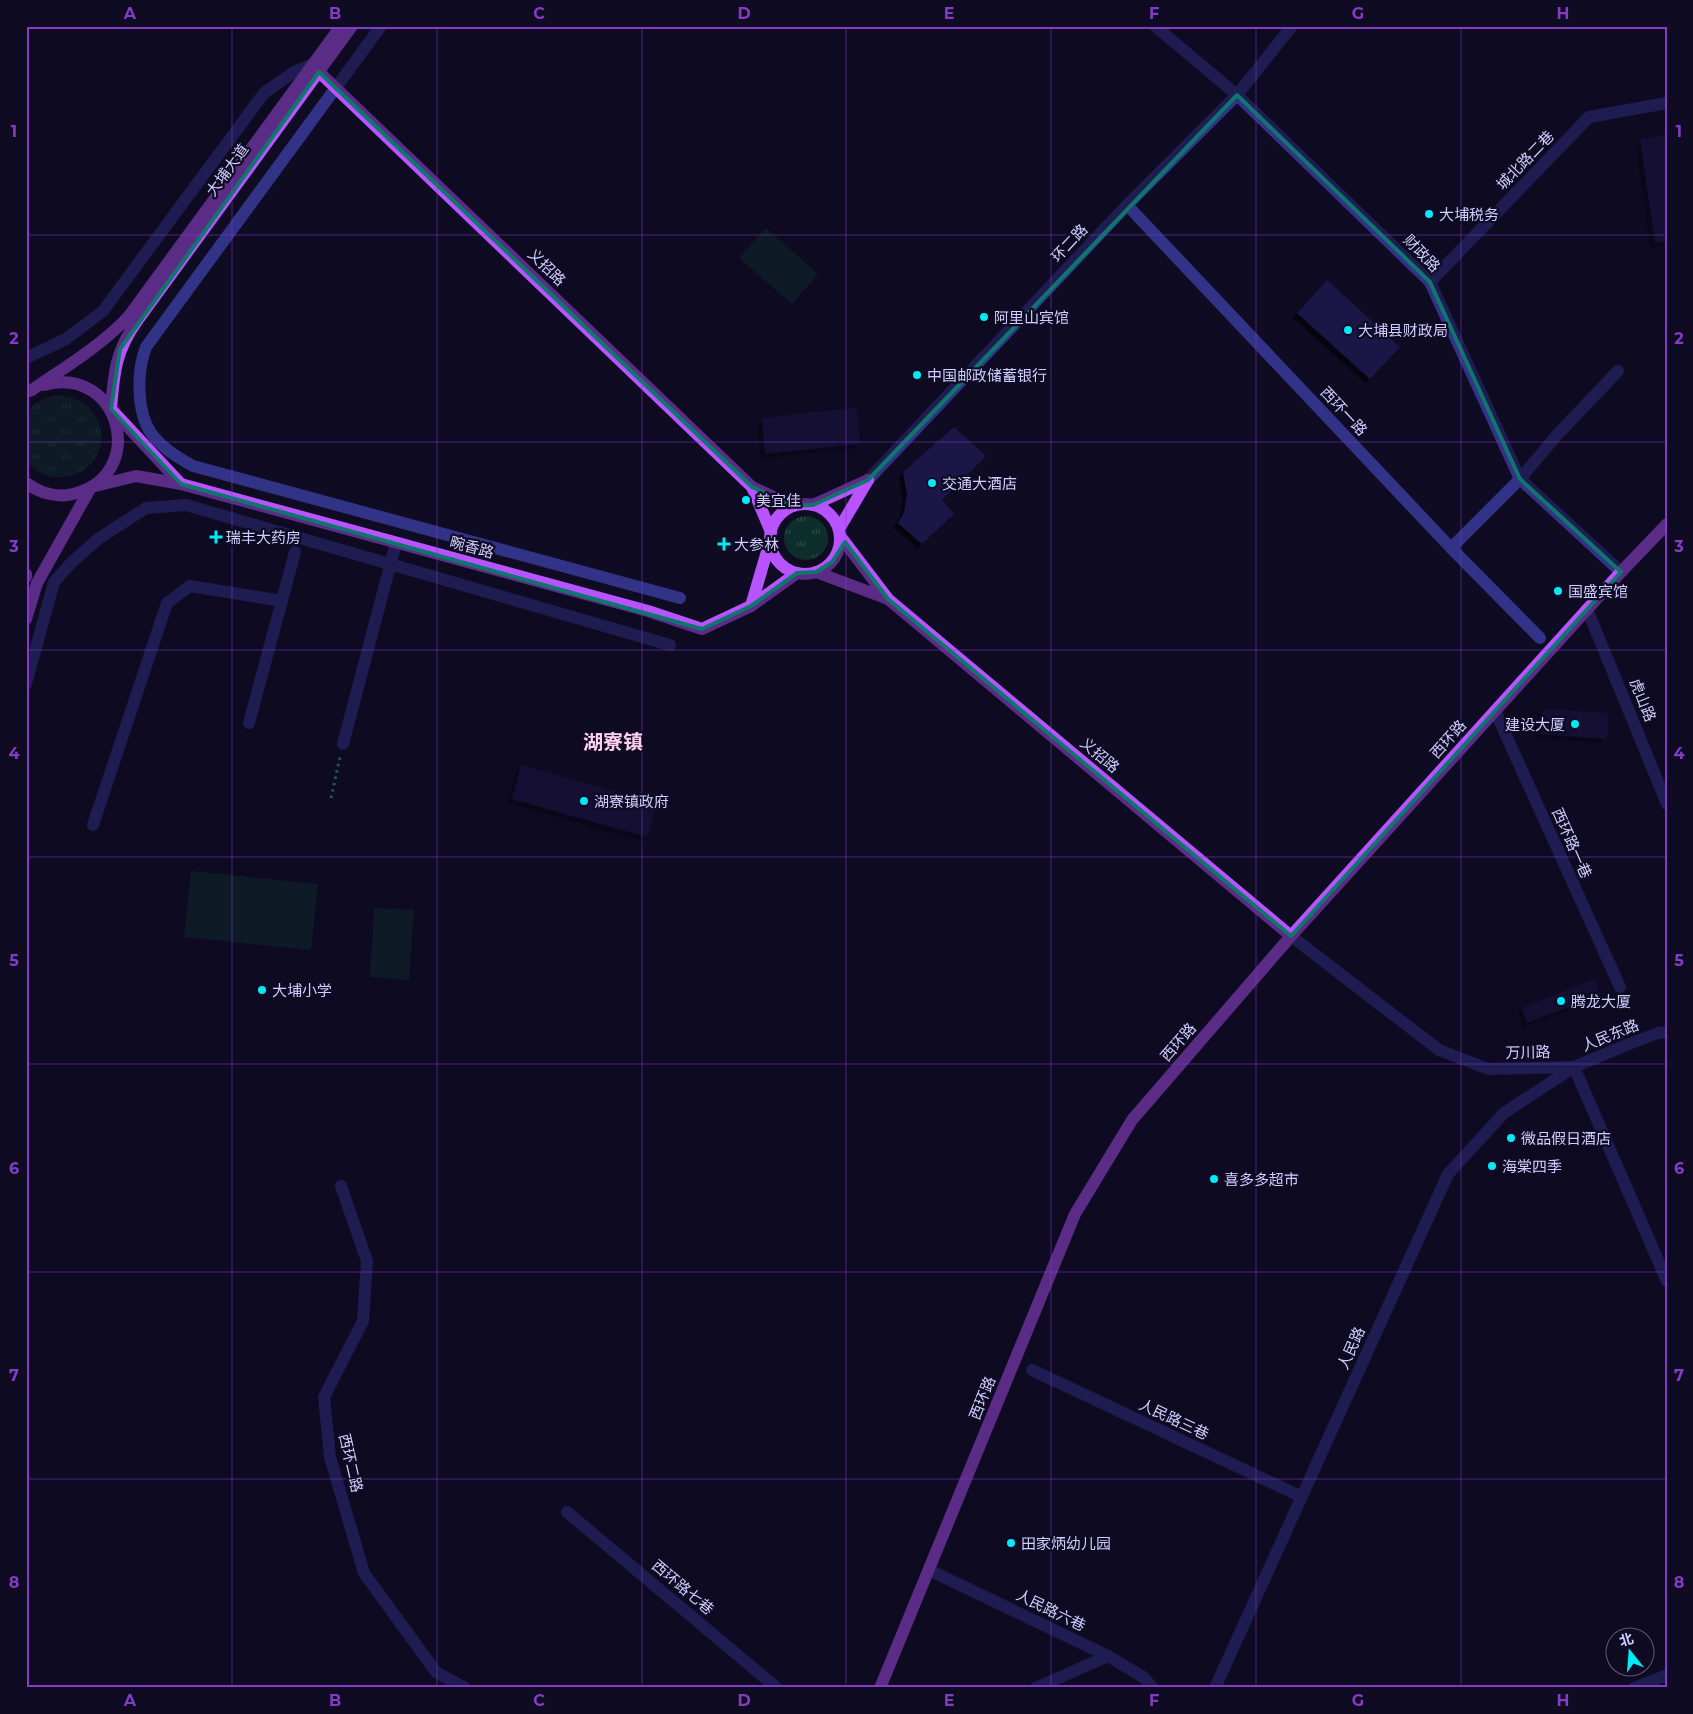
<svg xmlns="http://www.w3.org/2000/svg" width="1693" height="1714" font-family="Montserrat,'Noto Sans SC',sans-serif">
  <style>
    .grass { fill: url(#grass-tufts) }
    .garden { fill: #0e2e2b }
    .building { fill: #1d1646; filter: url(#shadow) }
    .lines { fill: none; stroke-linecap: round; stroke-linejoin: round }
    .path { stroke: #22beaf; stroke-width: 3; stroke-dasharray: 2.5 4; stroke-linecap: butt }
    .minor { stroke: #323287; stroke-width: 12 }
    .major { stroke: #b854ff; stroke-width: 12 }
    .marked { fill: none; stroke: #0f766e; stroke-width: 4; stroke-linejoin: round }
    .grid { fill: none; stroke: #843cc5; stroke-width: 1; stroke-opacity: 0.55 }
    .poi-dot { fill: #00eaf8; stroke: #0e0b23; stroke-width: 2 }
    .labels { text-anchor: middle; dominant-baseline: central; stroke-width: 4.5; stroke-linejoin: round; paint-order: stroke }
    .street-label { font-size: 15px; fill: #d1cdff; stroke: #0e0b23 }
    .poi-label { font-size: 15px; fill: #d1cdff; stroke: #0e0b23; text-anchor: start }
    .district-label { font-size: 20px; font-weight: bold; fill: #ffcff0; stroke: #0e0b23 }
    .neatline { fill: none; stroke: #843cc5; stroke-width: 2 }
    .grid-label { font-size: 16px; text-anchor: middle; font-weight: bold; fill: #843cc5 }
  </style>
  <defs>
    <pattern id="grass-tufts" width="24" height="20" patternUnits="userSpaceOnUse" patternTransform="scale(1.25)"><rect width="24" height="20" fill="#0e2e2b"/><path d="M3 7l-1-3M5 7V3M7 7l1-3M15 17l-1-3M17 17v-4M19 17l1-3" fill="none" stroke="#304b4b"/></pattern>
    <filter id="shadow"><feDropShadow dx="-4.5" dy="4.5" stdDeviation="0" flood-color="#0009"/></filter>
  </defs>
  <rect width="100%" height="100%" fill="#0e0b23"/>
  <g class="grass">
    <path d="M57,395C120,400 113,480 55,477C44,477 32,470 26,460V413C35,402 44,398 57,395Z"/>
    <circle cx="806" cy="538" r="22"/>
  </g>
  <g class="garden">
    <polygon points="766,228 818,274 792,304 739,258"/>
    <polygon points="191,871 318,884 311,950 184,937"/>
    <polygon points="374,908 414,910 409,980 370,977"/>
  </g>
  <g class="building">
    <polygon points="1667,135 1667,241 1655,243 1640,139"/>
    <polygon points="1327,280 1400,347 1370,379 1297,313"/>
    <polygon points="857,408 860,444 765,454 762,418"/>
    <polygon points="954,427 986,456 942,500 954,514 922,544 898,523 904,513 907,494 903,472"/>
    <polygon points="1543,709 1609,713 1607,739 1541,734"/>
    <polygon points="521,765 657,803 647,837 512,799"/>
    <polygon points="1594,979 1600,995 1527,1023 1522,1008"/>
  </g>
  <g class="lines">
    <polyline class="path" points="331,798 340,757"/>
    <g class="minor">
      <path d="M381,26L146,347C137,370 136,411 151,433C162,448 177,457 193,466L680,598"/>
      <polyline points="1155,26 1237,95 1430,282 1520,479 1621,572"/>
      <polyline points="1127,205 1451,548 1540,638"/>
      <polyline points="1430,282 1589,117 1667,103"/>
      <polyline points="26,358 66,339 103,311 264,93 294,72 313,64"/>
      <polyline points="868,480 1127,205 1237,95 1292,26"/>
      <polyline points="1451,548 1520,479 1557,435 1618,371"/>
      <polyline points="1587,609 1667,804"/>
      <polyline points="26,684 54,582 72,562 98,539 146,508 186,505 670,645"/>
      <polyline points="1495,711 1620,987"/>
      <polyline points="249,723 295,552"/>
      <polyline points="343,744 396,543"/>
      <polyline points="93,825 167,603 190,586 282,601"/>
      <polyline points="1291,936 1439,1050 1488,1069 1574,1067"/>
      <polyline points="1574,1067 1667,1281"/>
      <polyline points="341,1186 367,1261 363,1321 324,1397 330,1457 364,1573 436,1672 465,1688"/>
      <polyline points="1032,1370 1302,1497"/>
      <polyline points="567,1512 777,1688"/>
      <polyline points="929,1570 1108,1656 1143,1677 1153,1688"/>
      <polyline points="1036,1688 1108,1656"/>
      <polyline points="1215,1688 1448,1174 1504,1113 1574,1067 1629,1044 1658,1033 1667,1032"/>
      <polyline points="1634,1688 1667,1675"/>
    </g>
    <g class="major">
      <polyline points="319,72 752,487 793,506"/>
      <path d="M26,392L32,390C65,367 101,346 129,316L341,26"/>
      <path d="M26,483C40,493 57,498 73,494C149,476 121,364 44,385"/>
      <path d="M181,484L111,409C114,373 115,352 137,321L352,26"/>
      <polyline points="752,487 771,532"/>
      <circle cx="805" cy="539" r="35"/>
      <polyline points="813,505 868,480"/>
      <polyline points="839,529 868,480"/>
      <polyline points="840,536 888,599 1291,936"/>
      <polyline points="816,572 888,599"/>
      <polyline points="26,574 26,577"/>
      <polyline points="751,606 770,541"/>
      <polyline points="26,619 37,583 91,487 136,476 181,484 648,611 702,629 751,606 797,573"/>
      <polyline points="880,1688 1075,1214 1132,1120 1291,936 1621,572 1667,524"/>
    </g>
  </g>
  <path d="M0 0H1693V1714H0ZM319,72L752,487L793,506L813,505L868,480L1237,95L1430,282L1520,479L1621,572L1291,936L888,599L845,542L832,562L816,572L797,573L751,606L702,629L181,484L111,409L120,349Z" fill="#0e0b23" fill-opacity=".55" fill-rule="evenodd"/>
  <path class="marked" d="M319,72L752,487L793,506L813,505L868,480L1237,95L1430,282L1520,479L1621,572L1291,936L888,599L845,542L832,562L816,572L797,573L751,606L702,629L181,484L111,409L120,349Z"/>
  <path class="grid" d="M232,26V1688M437,26V1688M642,26V1688M846,26V1688M1051,26V1688M1256,26V1688M1461,26V1688M26,235H1667M26,442H1667M26,650H1667M26,857H1667M26,1064H1667M26,1272H1667M26,1479H1667"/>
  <g class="poi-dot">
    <circle cx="1429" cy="214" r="5"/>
    <circle cx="984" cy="317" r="5"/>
    <circle cx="1348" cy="330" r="5"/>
    <circle cx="917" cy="375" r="5"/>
    <circle cx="932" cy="483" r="5"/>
    <circle cx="746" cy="500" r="5"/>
    <path d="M213.5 529.5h5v5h5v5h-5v5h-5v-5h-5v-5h5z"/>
    <path d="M721.5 536.5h5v5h5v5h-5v5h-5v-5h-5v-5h5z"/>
    <circle cx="1558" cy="591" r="5"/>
    <circle cx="1575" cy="724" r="5"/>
    <circle cx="584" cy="801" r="5"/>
    <circle cx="262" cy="990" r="5"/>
    <circle cx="1561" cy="1001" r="5"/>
    <circle cx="1511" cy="1138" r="5"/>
    <circle cx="1492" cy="1166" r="5"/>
    <circle cx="1214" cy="1179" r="5"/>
    <circle cx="1011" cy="1543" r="5"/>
  </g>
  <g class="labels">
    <g class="street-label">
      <text transform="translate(1525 160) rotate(-46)">城北路二巷</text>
      <text transform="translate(227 170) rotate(-54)">大埔大道</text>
      <text transform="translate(1069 243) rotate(-47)">环二路</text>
      <text transform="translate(1422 253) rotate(46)">财政路</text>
      <text transform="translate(547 267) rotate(44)">义招路</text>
      <text transform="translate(1344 411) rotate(47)">西环一路</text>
      <text transform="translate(472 547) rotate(15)">畹香路</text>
      <text transform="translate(1643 700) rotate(68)">虎山路</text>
      <text transform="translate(1448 739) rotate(-48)">西环路</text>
      <text transform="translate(1100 755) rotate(40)">义招路</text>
      <text transform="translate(1572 843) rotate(66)">西环路一巷</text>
      <text transform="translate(1610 1035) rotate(-22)">人民东路</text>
      <text transform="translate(1178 1042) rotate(-49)">西环路</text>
      <text transform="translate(1528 1052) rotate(-1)">万川路</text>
      <text transform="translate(1351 1348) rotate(-66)">人民路</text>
      <text transform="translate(982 1398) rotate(-68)">西环路</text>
      <text transform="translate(1174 1419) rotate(25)">人民路三巷</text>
      <text transform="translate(351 1463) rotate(77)">西环二路</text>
      <text transform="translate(683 1587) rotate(40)">西环路七巷</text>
      <text transform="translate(1051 1610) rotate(26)">人民路六巷</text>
    </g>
    <g class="poi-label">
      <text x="1439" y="214">大埔税务</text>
      <text x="994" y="317">阿里山宾馆</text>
      <text x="1358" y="330">大埔县财政局</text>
      <text x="927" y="375">中国邮政储蓄银行</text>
      <text x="942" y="483">交通大酒店</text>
      <text x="756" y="500">美宜佳</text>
      <text x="226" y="537">瑞丰大药房</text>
      <text x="734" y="544">大参林</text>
      <text x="1568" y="591">国盛宾馆</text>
      <text x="1565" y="724" text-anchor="end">建设大厦</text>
      <text x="594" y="801">湖寮镇政府</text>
      <text x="272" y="990">大埔小学</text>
      <text x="1571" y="1001">腾龙大厦</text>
      <text x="1521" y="1138">微品假日酒店</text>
      <text x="1502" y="1166">海棠四季</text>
      <text x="1224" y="1179">喜多多超市</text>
      <text x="1021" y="1543">田家炳幼儿园</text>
    </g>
    <g class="district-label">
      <text x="613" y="742">湖寮镇</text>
    </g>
  </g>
  <rect width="1693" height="1714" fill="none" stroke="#0e0b23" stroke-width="55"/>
  <g transform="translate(1630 1652) rotate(343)"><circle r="24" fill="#0e0b23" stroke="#5c597b"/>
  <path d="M0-4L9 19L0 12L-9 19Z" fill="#00eaf8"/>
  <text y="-8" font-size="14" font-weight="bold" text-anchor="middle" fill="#d1cdff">北</text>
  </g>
  <rect x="28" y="28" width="1638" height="1658" class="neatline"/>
  <g class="grid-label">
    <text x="130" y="19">A</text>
    <text x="335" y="19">B</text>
    <text x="539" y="19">C</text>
    <text x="744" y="19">D</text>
    <text x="949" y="19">E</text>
    <text x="1154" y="19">F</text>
    <text x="1358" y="19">G</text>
    <text x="1563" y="19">H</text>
    <text x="14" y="137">1</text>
    <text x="1679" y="137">1</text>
    <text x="14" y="344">2</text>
    <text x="1679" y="344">2</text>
    <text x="14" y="552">3</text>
    <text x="1679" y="552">3</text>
    <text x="14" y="759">4</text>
    <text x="1679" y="759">4</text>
    <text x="14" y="966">5</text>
    <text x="1679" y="966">5</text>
    <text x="14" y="1174">6</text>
    <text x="1679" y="1174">6</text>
    <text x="14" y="1381">7</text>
    <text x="1679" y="1381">7</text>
    <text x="14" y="1588">8</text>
    <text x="1679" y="1588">8</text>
    <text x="130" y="1706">A</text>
    <text x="335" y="1706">B</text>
    <text x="539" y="1706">C</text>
    <text x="744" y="1706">D</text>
    <text x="949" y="1706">E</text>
    <text x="1154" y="1706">F</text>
    <text x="1358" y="1706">G</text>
    <text x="1563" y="1706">H</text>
  </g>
</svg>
